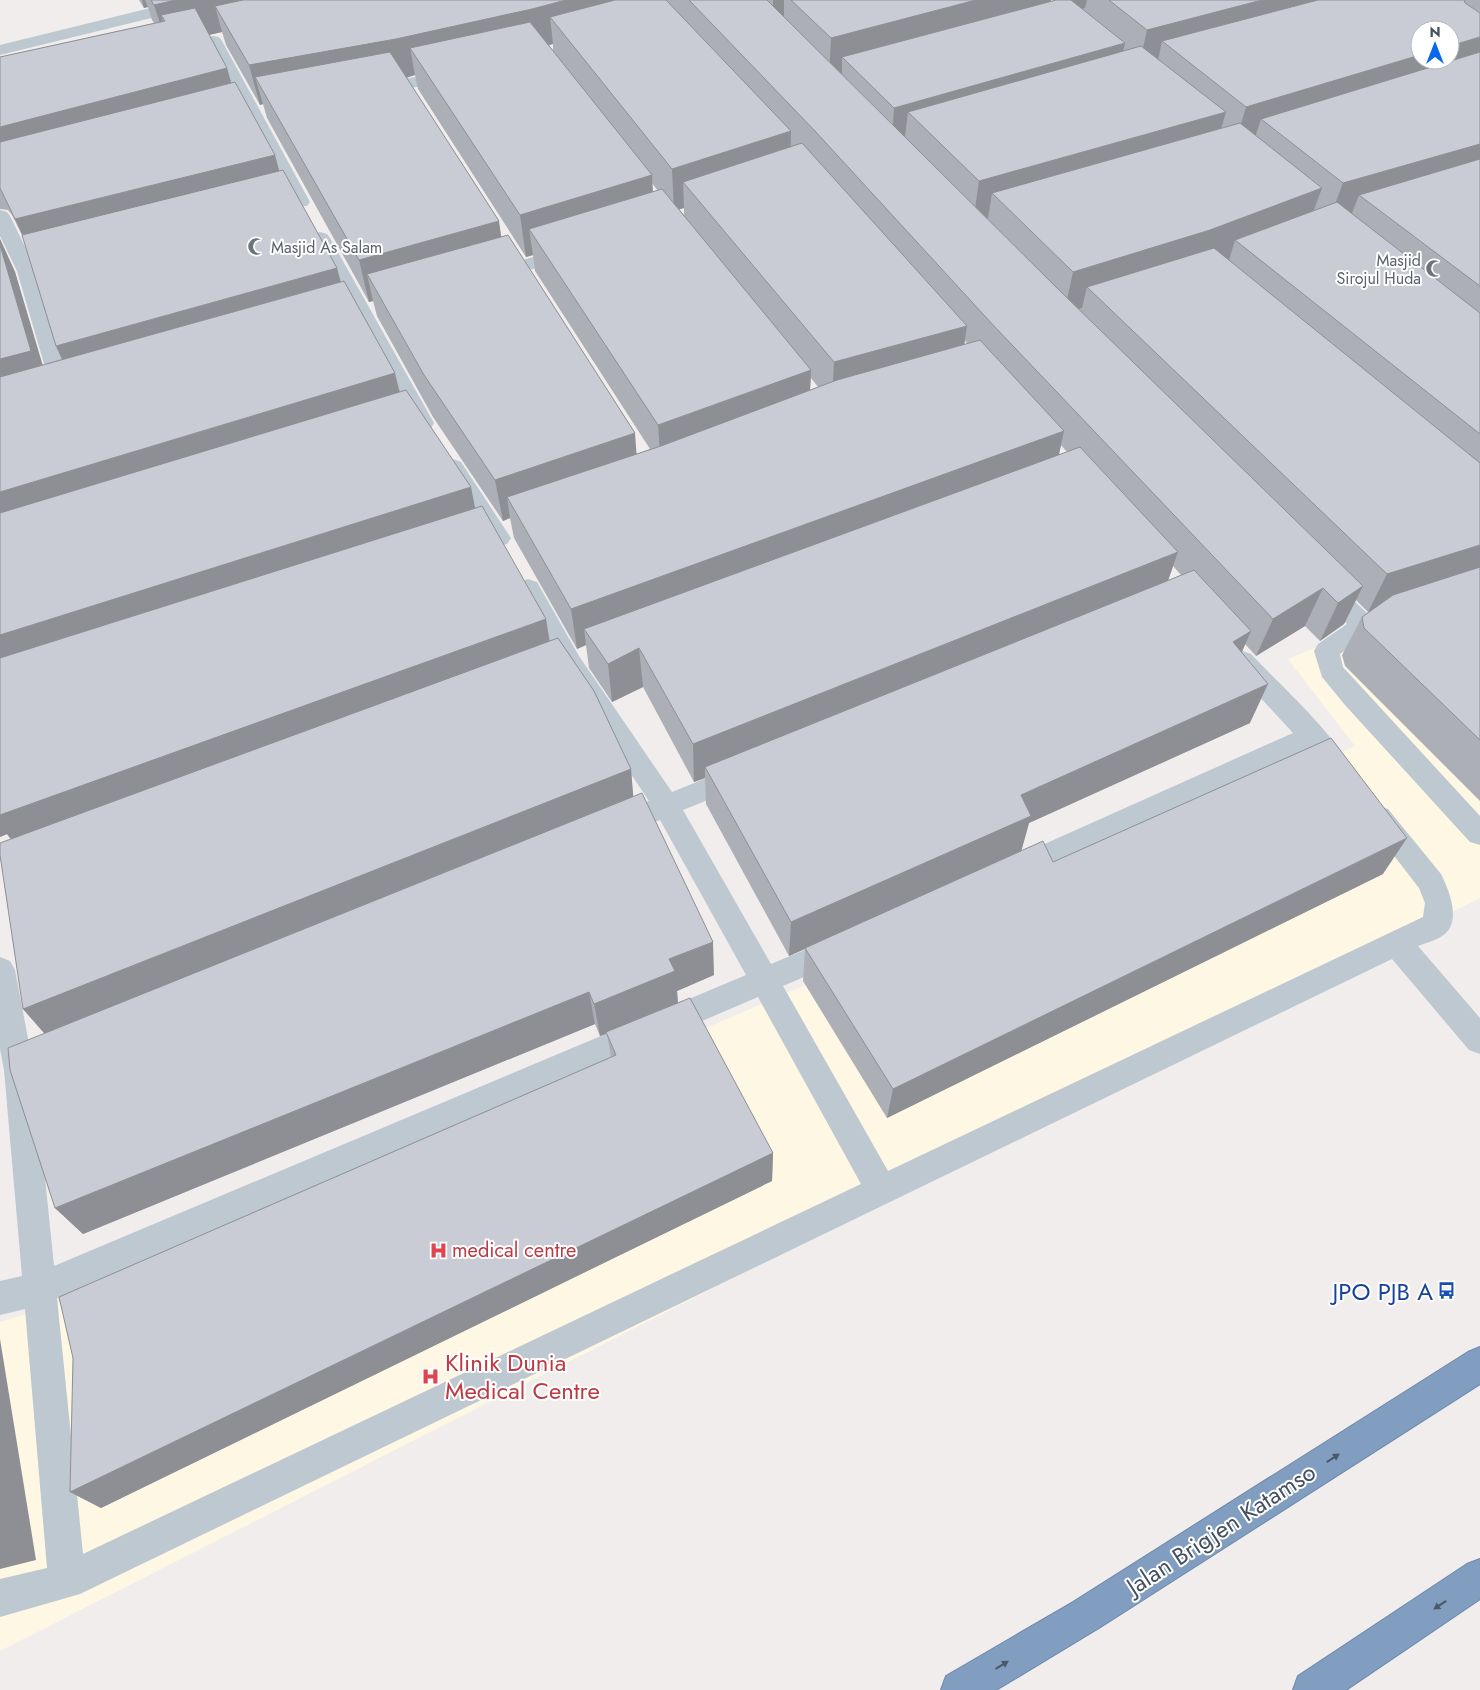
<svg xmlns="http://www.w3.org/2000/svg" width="1480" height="1690" font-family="Jost,sans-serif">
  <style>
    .commercial { fill: #fdf7e4 }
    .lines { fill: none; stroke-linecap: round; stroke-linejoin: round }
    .highway-casing { stroke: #6c89ad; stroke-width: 2 }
    .street { fill: #bdc8d1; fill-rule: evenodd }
    .highway { fill: #819ec1; fill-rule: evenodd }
    .wall { fill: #adafb6; fill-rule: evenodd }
    .shaded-wall { fill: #8d8f94 }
    .building { fill: #c9ccd4; stroke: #8d8f94 }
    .oneway { fill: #4a5867 }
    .labels { text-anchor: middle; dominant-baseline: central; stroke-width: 4; stroke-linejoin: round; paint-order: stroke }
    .far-worship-label { font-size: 16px; fill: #5b616d; stroke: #fff; text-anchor: start }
    .health-label { font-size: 20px; fill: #be3a42; stroke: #fff; text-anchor: start }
    .near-transit-label { font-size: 24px; fill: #164399; stroke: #fff; text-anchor: end }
    .near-health-label { font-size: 24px; fill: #be3a42; stroke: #fff; text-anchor: start }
    .near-street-label { font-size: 24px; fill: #44505d; stroke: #fff }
  </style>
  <rect width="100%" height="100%" fill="#f1eded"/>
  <polygon class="commercial" points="1480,579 1480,898 0,1651 0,1322 103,1290 1355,746 1288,659"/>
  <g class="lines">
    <defs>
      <g id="highway">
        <polygon points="1480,1347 1480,1384 1099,1628 996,1690 941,1690 946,1676 1073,1602 1468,1352"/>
        <polygon points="1480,1559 1480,1599 1346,1690 1293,1690 1298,1676 1467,1564"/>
      </g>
    </defs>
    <use href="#highway" class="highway-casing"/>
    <g class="street">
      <polygon points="183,0 211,0 209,4 0,55 0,45"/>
      <polygon points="213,36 219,37 222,41 310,202 307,206 293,206 290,202 204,41 207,37"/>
      <polygon points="453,69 459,70 462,74 459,78 373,96 367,95 364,91 367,87"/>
      <polygon points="0,210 7,212 10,216 33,263 68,254 75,256 78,260 75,264 38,274 76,398 73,403 65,405 57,403 54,398 17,271 0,236"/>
      <polygon points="320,232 327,234 330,238 434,423 431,428 423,430 415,428 412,423 310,238 313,234"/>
      <polygon points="571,246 578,248 581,252 578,256 492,281 485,279 482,275 485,271"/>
      <polygon points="453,459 461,462 507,532 511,538 507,544 499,546 491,544 442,467 445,462"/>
      <polygon points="1324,578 1333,581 1368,614 1380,611 1389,614 1392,620 1389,626 1371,632 1340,654 1343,667 1480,816 1480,845 1470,842 1345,705 1322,677 1314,651 1318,644 1347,624 1312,587 1315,581"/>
      <path d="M528,579L537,582L579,656L672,792L741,764L750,767L754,775L750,783L683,810L771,964L838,936L848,940L852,949L848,958L783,986L888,1171L1423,917L1425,903L1419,888L1364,817L1368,809L1378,806L1388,809L1441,874C1448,888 1461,918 1446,933C1440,939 1426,943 1418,946L1480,1018V1054L1469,1050L1392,959L80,1594L0,1617V1579L47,1568L25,1309L0,1315V1281L22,1276L4,1070L0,1049V957L10,961L15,970L34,1070L54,1266L746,975L660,820L648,824L638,821L634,813L638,805L649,801L561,670L516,588L519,582ZM758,997L861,1184L83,1554L57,1298Z"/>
      <path d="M1242,651L1251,654C1281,686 1335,734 1354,772L1350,780C1329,787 1320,764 1308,749L1024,878L1014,882L1004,878L1000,870L1004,862L1293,733L1233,668L1229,661L1233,654Z"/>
    </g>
    <use href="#highway" class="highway"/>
  </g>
  <path class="wall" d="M139,0H1051V1H1053L1052,0H1480V801L1345,666L1342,655L1362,617L1370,611L1368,612L1356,600L1344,624L1320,641L1305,626L1256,656L1245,644L1242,652L1250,723L1029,823L1021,851L1053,862L1383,874L887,1118L803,981L805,949L789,956L706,804L705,778L694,782L643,687L612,702L589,668L586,645L577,649L514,538L510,518L503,521L433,417L377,316L373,301L369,302L267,118L263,104L260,105L226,45L222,32L209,35L227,68L231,83L275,155L279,171L337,268L341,282L400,391L546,619L550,641L631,769L633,796L714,975L677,991L678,1003L773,1153L772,1181L101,1508L70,1492L611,1057L607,1034L600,1036L595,1024L83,1234L55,1208L45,1034L23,1009L11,839L7,834L0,837V239L15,272L42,365L62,359L56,346L24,239L12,215L8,210L0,209V57L154,23L152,20L148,7L144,8ZM553,44V51L549,45ZM415,75L418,89L526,257L533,255L535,271L650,449L637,454L501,237L407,78ZM652,183L658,191L653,192ZM684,208V215L679,209ZM965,340L966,342L968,344L964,345ZM811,378L818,387L810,390ZM1061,445L1067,452L1059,455ZM1173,566L1181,575L1168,581Z"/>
  <g class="shaded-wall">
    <polygon points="142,0 145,0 148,7 144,8"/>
    <polygon points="151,0 369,0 215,6 222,32 172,43 165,21 161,15 170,43 167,44 154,5"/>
    <polygon points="566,0 648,0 550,17 553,44 537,48 410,48 415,75 404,78 255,77 263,104 260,105 249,65"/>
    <polygon points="773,0 784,0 784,18 773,21"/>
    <polygon points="976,0 1051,0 1048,18 842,57 842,74 829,78 831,38"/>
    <polygon points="1071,0 1087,0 1085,8 1068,13"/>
    <polygon points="1262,0 1393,0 1162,41 1157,65 1138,70 1147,30"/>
    <polygon points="1480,37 1480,72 1261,119 1254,141 1234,147 1246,107 1420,55 1420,60 1450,60 1450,46"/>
    <polygon points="1125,43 1118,75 908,112 905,137 892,141 894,108"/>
    <polygon points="227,68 239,110 0,173 0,127"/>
    <polygon points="1226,112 1214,153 992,193 988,218 973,223 979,181"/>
    <polygon points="791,131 790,173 683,182 684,208 674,211 672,169"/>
    <polygon points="1480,144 1480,179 1359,195 1351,216 1328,223 1343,183"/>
    <polygon points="275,155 286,197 34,261 15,219"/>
    <polygon points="652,175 654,217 529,229 533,255 526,257 520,215"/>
    <polygon points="1322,188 1307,229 1235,240 1229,260 1197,272 1087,287 1082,308 1064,314 1073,272"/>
    <polygon points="499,221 505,263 367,274 373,301 369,302 359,260"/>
    <polygon points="0,239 15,272 51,393 0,407"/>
    <polygon points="337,268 347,308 74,386 56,346"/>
    <polygon points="967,326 961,368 832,404 834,362"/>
    <polygon points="811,370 809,411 661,467 658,425"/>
    <polygon points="395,373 405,415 0,540 0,492"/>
    <polygon points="1064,431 1055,472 584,629 586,645 577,649 571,609"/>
    <polygon points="635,433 638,474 507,497 510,518 503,521 495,480"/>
    <polygon points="471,487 479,528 0,682 0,635"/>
    <polygon points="1480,545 1480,577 1368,612 1387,574"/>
    <polygon points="1178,552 1164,592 705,767 705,778 694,782 693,744"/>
    <polygon points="1363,586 1344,624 1320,641 1338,603"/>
    <polygon points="1323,588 1305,626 1256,656 1273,619"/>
    <polygon points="546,619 552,658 21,853 7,834 0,837 0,806"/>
    <polygon points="1251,631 1234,670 1233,642"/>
    <polygon points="639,648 643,687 612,702 608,664"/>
    <polygon points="1268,684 1250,723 1029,823 1021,852 789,956 791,922 1021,795"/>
    <polygon points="631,769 634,806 51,1041 23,1009"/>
    <polygon points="1407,838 1383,874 887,1118 893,1089"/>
    <polygon points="713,942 714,975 677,991 678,1004 600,1036 594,1004 669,959"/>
    <polygon points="589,992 595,1024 83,1234 55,1208"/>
    <polygon points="773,1153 772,1181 101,1508 70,1492"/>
    <polygon points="0,1339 36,1560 0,1569"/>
  </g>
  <g class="building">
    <polygon points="151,0 176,0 154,5"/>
    <polygon points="243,0 566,0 532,9 396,39 249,65 215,6"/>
    <polygon points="615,0 666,0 791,131 672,169 550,17"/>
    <polygon points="689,0 767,0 1059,290 1363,586 1338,603 1323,588 1273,619 994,326 815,131"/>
    <polygon points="791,0 976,0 831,38"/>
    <polygon points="1056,0 1071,0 1125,43 894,108 842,57"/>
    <polygon points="1109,0 1262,0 1147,30"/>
    <polygon points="1318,0 1464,0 1465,3 1480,13 1480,37 1450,46 1450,30 1420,30 1420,55 1246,107 1162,41"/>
    <polygon points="195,8 227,68 0,127 0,57 165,21 161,15"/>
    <polygon points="530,22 652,175 520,215 410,48"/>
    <polygon points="1141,46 1226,112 979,181 908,112"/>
    <polygon points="390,52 499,221 359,260 255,77"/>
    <polygon points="1480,52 1480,144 1343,183 1261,119"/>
    <polygon points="235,82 275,155 15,219 0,188 0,142"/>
    <polygon points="1240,123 1322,188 1210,230 1073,272 992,193"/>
    <polygon points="802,143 967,326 834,362 683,182"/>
    <polygon points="1480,159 1480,286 1359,195"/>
    <polygon points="283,170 337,268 56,346 22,235"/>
    <polygon points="662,189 811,370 658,425 529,229"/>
    <polygon points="1337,202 1480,313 1480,434 1235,240"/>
    <polygon points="508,235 635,433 495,480 424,375 367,274"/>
    <polygon points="0,245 31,351 0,359"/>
    <polygon points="1214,248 1480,463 1480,545 1387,574 1087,287"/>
    <polygon points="344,281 395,373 0,492 0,377"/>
    <polygon points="980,340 1064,431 571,609 507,497 661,446 837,380"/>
    <polygon points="406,390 471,487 0,635 0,513"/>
    <polygon points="1080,447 1178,552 693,744 639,648 608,664 584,629"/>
    <polygon points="482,506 546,619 0,815 0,658"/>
    <polygon points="1480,567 1480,740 1364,628 1362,617 1393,595"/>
    <polygon points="1194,570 1251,631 1233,642 1268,684 1021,795 1031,816 791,922 705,767"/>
    <polygon points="558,638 594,691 631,769 23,1009 0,855 0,843"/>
    <polygon points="1331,738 1407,838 893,1089 805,948 1043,841 1053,862"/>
    <polygon points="642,793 713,942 669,959 675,971 594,1004 589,992 55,1208 10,1070 8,1048"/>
    <polygon points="690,998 773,1153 70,1492 73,1358 59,1297 616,1055 606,1032"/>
  </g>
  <defs><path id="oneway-solid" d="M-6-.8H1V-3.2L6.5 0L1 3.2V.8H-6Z" transform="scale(1.25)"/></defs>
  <g class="oneway">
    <use href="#oneway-solid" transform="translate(1333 1458) rotate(-33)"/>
    <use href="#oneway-solid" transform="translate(1440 1605) rotate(146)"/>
    <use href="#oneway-solid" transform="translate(1002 1665) rotate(-31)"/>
  </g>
  <defs>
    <symbol id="mosque-bare" viewBox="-9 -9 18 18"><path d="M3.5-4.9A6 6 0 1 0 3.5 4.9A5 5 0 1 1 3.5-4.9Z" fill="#6b7280" stroke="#fff" stroke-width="2.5" paint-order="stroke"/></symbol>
    <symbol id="hospital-bare" viewBox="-9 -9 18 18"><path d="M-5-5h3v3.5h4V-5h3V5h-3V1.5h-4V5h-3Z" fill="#e0444e" stroke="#fff" stroke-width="2.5" paint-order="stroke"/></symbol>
    <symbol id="bus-bare" viewBox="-9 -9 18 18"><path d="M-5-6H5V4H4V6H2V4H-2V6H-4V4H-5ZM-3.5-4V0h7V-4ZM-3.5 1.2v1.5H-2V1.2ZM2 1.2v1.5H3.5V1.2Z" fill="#1a4fb4" stroke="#fff" stroke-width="2.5" paint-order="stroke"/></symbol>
  </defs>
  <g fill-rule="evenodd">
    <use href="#mosque-bare" x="244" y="234" width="25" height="25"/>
    <use href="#mosque-bare" x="1422" y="256" width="25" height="25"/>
    <use href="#hospital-bare" x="426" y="1238" width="25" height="25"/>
    <use href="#bus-bare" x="1434" y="1278" width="25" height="25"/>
    <use href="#hospital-bare" x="418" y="1364" width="25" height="25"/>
  </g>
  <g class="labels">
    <g class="far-worship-label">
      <text x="271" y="247">Masjid As Salam</text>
      <text x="1421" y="260" text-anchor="end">Masjid<tspan x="1421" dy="18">Sirojul Huda</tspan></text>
    </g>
    <g class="health-label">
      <text x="452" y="1250">medical centre</text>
    </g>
    <g class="near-transit-label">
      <text x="1433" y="1291">JPO PJB A</text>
    </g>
    <g class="near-health-label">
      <text x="445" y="1362">Klinik Dunia<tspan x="445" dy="28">Medical Centre</tspan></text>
    </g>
    <g class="near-street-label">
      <text transform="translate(1221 1529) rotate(-33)">Jalan Brigjen Katamso</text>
    </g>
  </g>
  <g transform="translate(1435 45)"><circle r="24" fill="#ffffff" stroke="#b4b9be"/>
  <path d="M0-4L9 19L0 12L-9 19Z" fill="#0967ee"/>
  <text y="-8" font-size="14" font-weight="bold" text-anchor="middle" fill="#44505d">N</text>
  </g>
</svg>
